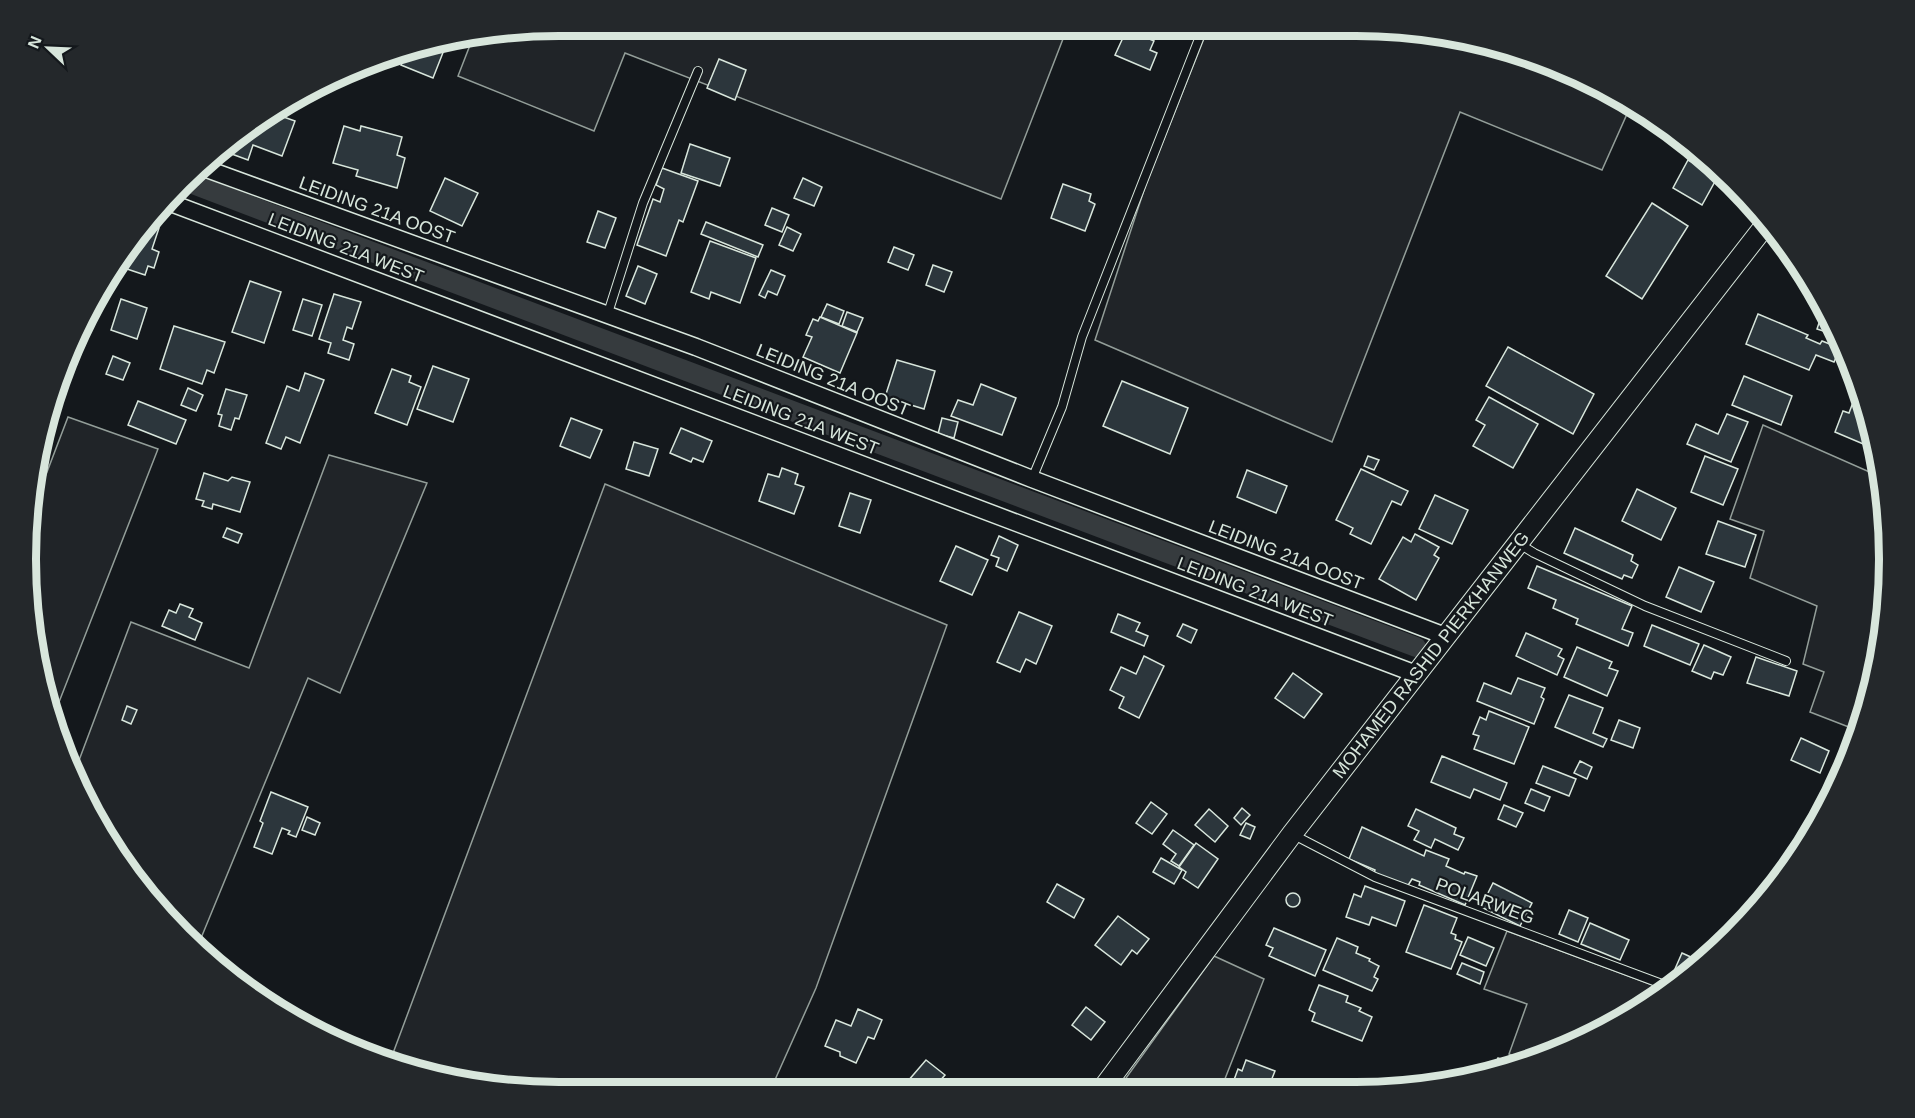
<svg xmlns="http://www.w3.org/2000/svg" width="1915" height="1118" font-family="Helvetica,sans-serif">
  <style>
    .green { fill: #202428; stroke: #939e99; stroke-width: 1.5 }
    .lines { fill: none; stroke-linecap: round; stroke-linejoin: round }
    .canal { stroke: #363b3e; stroke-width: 20 }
    .building { fill: #2c363c; stroke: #d8e6dc; stroke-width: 1.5 }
    .service-casing { stroke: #d8e6dc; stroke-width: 10 }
    .minor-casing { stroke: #d8e6dc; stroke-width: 19 }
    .tertiary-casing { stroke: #d8e6dc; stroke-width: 22 }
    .service { stroke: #14181c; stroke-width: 8 }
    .minor { stroke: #14181c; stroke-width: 16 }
    .tertiary { stroke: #14181c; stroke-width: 20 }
    .labels { text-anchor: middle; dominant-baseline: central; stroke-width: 4.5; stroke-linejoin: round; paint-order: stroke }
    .street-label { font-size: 18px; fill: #d8e6dc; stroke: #14181c }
    .rim { fill: none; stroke: #d8e6dc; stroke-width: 8 }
  </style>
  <rect width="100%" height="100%" fill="#14181c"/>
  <g class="green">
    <polygon points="559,26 1068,26 1001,199 625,53 594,131 458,76 472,40"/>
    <polygon points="1209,26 1391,27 1528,54 1631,105 1602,170 1460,112 1332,442 1095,340 1146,184"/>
    <polygon points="68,417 158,449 52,720 26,559 34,506"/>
    <polygon points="1763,425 1881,477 1889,559 1879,663 1859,731 1810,712 1824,672 1803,664 1817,606 1750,578 1764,531 1730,519"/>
    <polygon points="329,455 427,483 340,693 308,678 199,943 136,883 75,771 131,622 249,668"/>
    <polygon points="605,484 947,625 816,988 770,1091 524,1091 389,1064"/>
    <polygon points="1507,931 1666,990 1622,1021 1531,1063 1509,1054 1527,1004 1484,989"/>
    <polygon points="1214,956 1264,979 1221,1089 1227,1091 1122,1091 1126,1078"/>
  </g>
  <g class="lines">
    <polyline class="canal" points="190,183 1416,647"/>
  </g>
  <g class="building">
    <polygon points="1127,29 1154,41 1150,50 1157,53 1150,70 1115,55"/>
    <polygon points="434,46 444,50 433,78 401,65 407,51"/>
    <polygon points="719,59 746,70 735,100 707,88"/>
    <polygon points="1647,113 1653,116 1688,144 1644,119"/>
    <polygon points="275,114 295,121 282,156 253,145 248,160 229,153 237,134 252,139 257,123"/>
    <polygon points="344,126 360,131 361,126 402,137 397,155 405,158 397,188 356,176 358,170 333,163"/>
    <polygon points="690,144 730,158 720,186 681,173"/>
    <polygon points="1688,160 1718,176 1702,205 1673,188"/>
    <polygon points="662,168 698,181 683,222 679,220 666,256 637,245 653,199 660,202 664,189 656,185"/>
    <polygon points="445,178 478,193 462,226 430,211"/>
    <polygon points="803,178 822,187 814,206 794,198"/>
    <polygon points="1063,184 1091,194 1089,201 1095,204 1085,231 1051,218"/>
    <polygon points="1652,203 1688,226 1642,299 1606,276"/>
    <polygon points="772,208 789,215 782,232 765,225"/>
    <polygon points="598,211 616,218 605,248 587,242"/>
    <polygon points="706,222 763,245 758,257 701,234"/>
    <polygon points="151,225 159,228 152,249 159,252 154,268 148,266 145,275 118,266 121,257"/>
    <polygon points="787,227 801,234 793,251 779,245"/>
    <polygon points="710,241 756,258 740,303 711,292 709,299 691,292"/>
    <polygon points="894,247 914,255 908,270 888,262"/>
    <polygon points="933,265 952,272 944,292 926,285"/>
    <polygon points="638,266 657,274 645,304 626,296"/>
    <polygon points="771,270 785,276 777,295 768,291 765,298 759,295"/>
    <polygon points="250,281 281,292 264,343 232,332"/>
    <polygon points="334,294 361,302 352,329 347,327 343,340 354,344 349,360 328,353 331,343 319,339"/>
    <polygon points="121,299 147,308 137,339 111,330"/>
    <polygon points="303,299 322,305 312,336 293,330"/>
    <polygon points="827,304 844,311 839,324 821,317"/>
    <polygon points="1823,311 1826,312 1839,336 1817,329"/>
    <polygon points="847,312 863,318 857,332 842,326"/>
    <polygon points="1758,314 1808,335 1806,338 1820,344 1822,341 1840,348 1834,362 1816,355 1809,370 1746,344"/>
    <polygon points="820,317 857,333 840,373 803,357 812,337 806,335 813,319 818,321"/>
    <polygon points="174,326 225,342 214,373 207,370 202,384 160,369"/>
    <polygon points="1508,347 1594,394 1573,434 1486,386"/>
    <polygon points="113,356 130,363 123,380 106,374"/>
    <polygon points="897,360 935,371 924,409 885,397"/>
    <polygon points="433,366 469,379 453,422 417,409"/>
    <polygon points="392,369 411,376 409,382 421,387 407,425 375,413"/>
    <polygon points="305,373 324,380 300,443 286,437 281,449 266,443 287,386 299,391"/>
    <polygon points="1744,376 1792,396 1781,425 1732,405"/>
    <polygon points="1122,381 1188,408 1170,454 1103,426"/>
    <polygon points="981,384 1016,398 1002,435 951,416 958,400 973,405"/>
    <polygon points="188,388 203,395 196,411 181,405"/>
    <polygon points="226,389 247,395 239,419 235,418 231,430 219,426 222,415 218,414"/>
    <polygon points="1489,397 1538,424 1513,468 1473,446 1485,425 1476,420"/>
    <polygon points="138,401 186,420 176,444 128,425"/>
    <polygon points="1852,405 1866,411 1876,446 1869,443 1868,446 1835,432 1843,411 1849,413"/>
    <polygon points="1727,414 1748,422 1731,462 1687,444 1696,424 1718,434"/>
    <polygon points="571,418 602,430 590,458 560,446"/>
    <polygon points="942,418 958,422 954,438 938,434"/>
    <polygon points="681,428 712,441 703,462 693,458 691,462 670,453"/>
    <polygon points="634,442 658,449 649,476 626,469"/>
    <polygon points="1368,456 1379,460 1374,470 1364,466"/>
    <polygon points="1705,456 1738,469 1723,505 1691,492"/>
    <polygon points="782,468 798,474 795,484 804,487 794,514 759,501 768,474 779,477"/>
    <polygon points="1361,469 1408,491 1401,505 1392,501 1371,544 1350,534 1353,528 1336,520"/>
    <polygon points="1247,470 1287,486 1276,513 1237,497"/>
    <polygon points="204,473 228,481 232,477 250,482 240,512 213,504 212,509 202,506 204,501 196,499"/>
    <polygon points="1637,489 1676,508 1661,540 1622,521"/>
    <polygon points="850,493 871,500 860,533 839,526"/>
    <polygon points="1435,495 1468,510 1452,544 1419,529"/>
    <polygon points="1718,521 1756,535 1745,567 1706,554"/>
    <polygon points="227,528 242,534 238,543 223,537"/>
    <polygon points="1575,528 1633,555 1631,561 1638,565 1632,578 1624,575 1622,579 1564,553"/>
    <polygon points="1415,534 1439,547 1434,555 1439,558 1416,600 1379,579 1403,537 1411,542"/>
    <polygon points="999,536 1018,545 1007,571 996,566 999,558 991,555"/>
    <polygon points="956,546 988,560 972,595 940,581"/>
    <polygon points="1537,566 1632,606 1622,629 1633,633 1628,646 1576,624 1578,619 1553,608 1556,600 1528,588"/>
    <polygon points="1679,567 1714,582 1701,612 1666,597"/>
    <polygon points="180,604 193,609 189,617 202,623 195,640 162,626 169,610 176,613"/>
    <polygon points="1019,612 1052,626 1036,664 1026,659 1020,672 997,662"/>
    <polygon points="1118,614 1140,623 1136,631 1148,636 1144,646 1111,632"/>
    <polygon points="1183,624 1197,630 1191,643 1177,636"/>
    <polygon points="1652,625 1699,644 1690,665 1644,646"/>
    <polygon points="1526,633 1562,649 1558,656 1564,659 1557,675 1516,656"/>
    <polygon points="1704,645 1731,657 1723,675 1714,672 1711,679 1692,671"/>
    <polygon points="1577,647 1612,662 1609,668 1618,671 1607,696 1564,677"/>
    <polygon points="1144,656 1164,666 1139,718 1119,708 1124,697 1110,690 1121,667 1136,674"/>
    <polygon points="1756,657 1797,671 1789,696 1747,683"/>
    <polygon points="1293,673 1322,694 1304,718 1275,698"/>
    <polygon points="1518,678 1545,688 1541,697 1544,699 1534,724 1477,701 1484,683 1511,694"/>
    <polygon points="1569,695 1603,708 1593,733 1607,739 1603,747 1555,727"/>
    <polygon points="127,706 137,710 131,724 122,720"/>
    <polygon points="1489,711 1529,727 1514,764 1474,749 1479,736 1473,734 1480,717 1486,720"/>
    <polygon points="1619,720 1640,728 1633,748 1611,740"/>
    <polygon points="1801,738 1829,751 1820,773 1791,760"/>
    <polygon points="1442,756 1507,783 1500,800 1474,789 1470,798 1431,782"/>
    <polygon points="1580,761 1592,767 1587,779 1574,773"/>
    <polygon points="1543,766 1576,779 1569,796 1536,783"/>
    <polygon points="1531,789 1550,797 1544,811 1525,803"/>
    <polygon points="271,792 308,807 296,837 288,834 290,831 282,828 272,854 254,847 263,823 260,821"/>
    <polygon points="1151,802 1167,814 1152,834 1136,823"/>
    <polygon points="1504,805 1523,813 1516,827 1498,819"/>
    <polygon points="1242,808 1250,815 1241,825 1234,818"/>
    <polygon points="1209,809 1228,826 1215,842 1195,825"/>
    <polygon points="1416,809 1456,828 1454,834 1464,838 1458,850 1435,839 1431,848 1414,840 1419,831 1408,826"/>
    <polygon points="307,817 320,823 315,835 302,830"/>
    <polygon points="1246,823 1255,827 1250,839 1240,835"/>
    <polygon points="1362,827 1424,856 1426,850 1449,859 1446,866 1464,874 1465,872 1477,876 1465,905 1419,885 1420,882 1412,879 1407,887 1374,873 1375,870 1349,859"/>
    <polygon points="1173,830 1194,845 1179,866 1171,861 1176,854 1163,844"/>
    <polygon points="1196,843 1218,859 1198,888 1183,878 1186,872 1179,867"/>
    <polygon points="1161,858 1182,870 1174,884 1153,872"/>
    <polygon points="1493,883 1532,903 1520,926 1481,907"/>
    <polygon points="1057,884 1084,899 1074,918 1047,902"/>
    <polygon points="1365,886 1405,901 1396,926 1372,917 1369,925 1346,917 1354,894 1361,897"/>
    <circle cx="1293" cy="900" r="7"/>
    <polygon points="1424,905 1457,918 1451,933 1456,935 1455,939 1462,942 1451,969 1406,952"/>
    <polygon points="1569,910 1588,918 1578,942 1559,934"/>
    <polygon points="1118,916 1149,939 1137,954 1132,950 1121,965 1095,945"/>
    <polygon points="1590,923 1629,940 1620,960 1581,944"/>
    <polygon points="1274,928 1326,950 1315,976 1269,956 1273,948 1266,945"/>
    <polygon points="1468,937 1494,948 1486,966 1460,955"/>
    <polygon points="1337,938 1358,947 1356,953 1370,959 1369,961 1379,966 1374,977 1378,979 1372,991 1323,970"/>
    <polygon points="1682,953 1704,963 1679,981 1671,978"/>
    <polygon points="1462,963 1484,972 1480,984 1457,974"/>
    <polygon points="1319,985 1348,996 1346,1002 1361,1008 1359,1011 1372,1017 1362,1041 1312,1021 1315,1013 1309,1010"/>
    <polygon points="1086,1007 1105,1022 1091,1040 1072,1025"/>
    <polygon points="858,1009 882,1020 874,1039 868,1037 856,1063 840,1056 840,1052 825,1046 836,1020 851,1026"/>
    <polygon points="1498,1058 1510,1063 1511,1059 1524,1065 1492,1071"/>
    <polygon points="926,1060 945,1075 931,1091 921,1091 908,1081"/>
    <polygon points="1246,1060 1275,1071 1267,1091 1239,1091 1231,1088 1238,1069 1242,1071"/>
  </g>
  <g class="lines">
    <defs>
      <g id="service">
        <polyline points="608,313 643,203 698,71"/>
        <polyline points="1032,479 1062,407 1082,337 1204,26"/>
        <polyline points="1518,543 1534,553 1645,606 1786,661"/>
        <polyline points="1292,834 1375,877 1670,987"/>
      </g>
      <g id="minor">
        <polyline points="204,168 696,347 1032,479 1445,636"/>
        <polyline points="171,203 1416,674"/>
      </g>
      <polyline id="tertiary" points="1101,1091 1292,834 1767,223"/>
    </defs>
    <use href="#service" class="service-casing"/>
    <use href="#minor" class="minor-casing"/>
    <use href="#tertiary" class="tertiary-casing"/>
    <use href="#service" class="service"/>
    <use href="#minor" class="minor"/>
    <use href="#tertiary" class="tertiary"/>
  </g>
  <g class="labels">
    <g class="street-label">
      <text transform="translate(377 210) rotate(20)">LEIDING 21A OOST</text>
      <text transform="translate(346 248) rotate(21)">LEIDING 21A WEST</text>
      <text transform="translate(833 380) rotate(22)">LEIDING 21A OOST</text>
      <text transform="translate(801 420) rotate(21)">LEIDING 21A WEST</text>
      <text transform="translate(1286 555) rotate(21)">LEIDING 21A OOST</text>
      <text transform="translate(1255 592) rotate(21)">LEIDING 21A WEST</text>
      <text transform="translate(1431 655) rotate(-52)">MOHAMED RASHID PIERKHANWEG</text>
      <text transform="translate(1485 901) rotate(20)">POLARWEG</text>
    </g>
  </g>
  <path d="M0 0H1915V1118H0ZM559 36H1356A523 523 0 0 1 1879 559V559A523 523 0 0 1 1356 1082H559A523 523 0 0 1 36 559V559A523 523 0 0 1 559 36Z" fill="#24282b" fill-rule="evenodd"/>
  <path class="rim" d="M559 36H1356A523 523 0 0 1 1879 559V559A523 523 0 0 1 1356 1082H559A523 523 0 0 1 36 559V559A523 523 0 0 1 559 36Z"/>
  <g transform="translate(48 48) rotate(293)" stroke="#14181c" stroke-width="4.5" paint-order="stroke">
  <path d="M0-4.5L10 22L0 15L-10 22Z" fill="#d8e6dc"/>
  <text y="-9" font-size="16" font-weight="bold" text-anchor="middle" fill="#d8e6dc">N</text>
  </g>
</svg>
